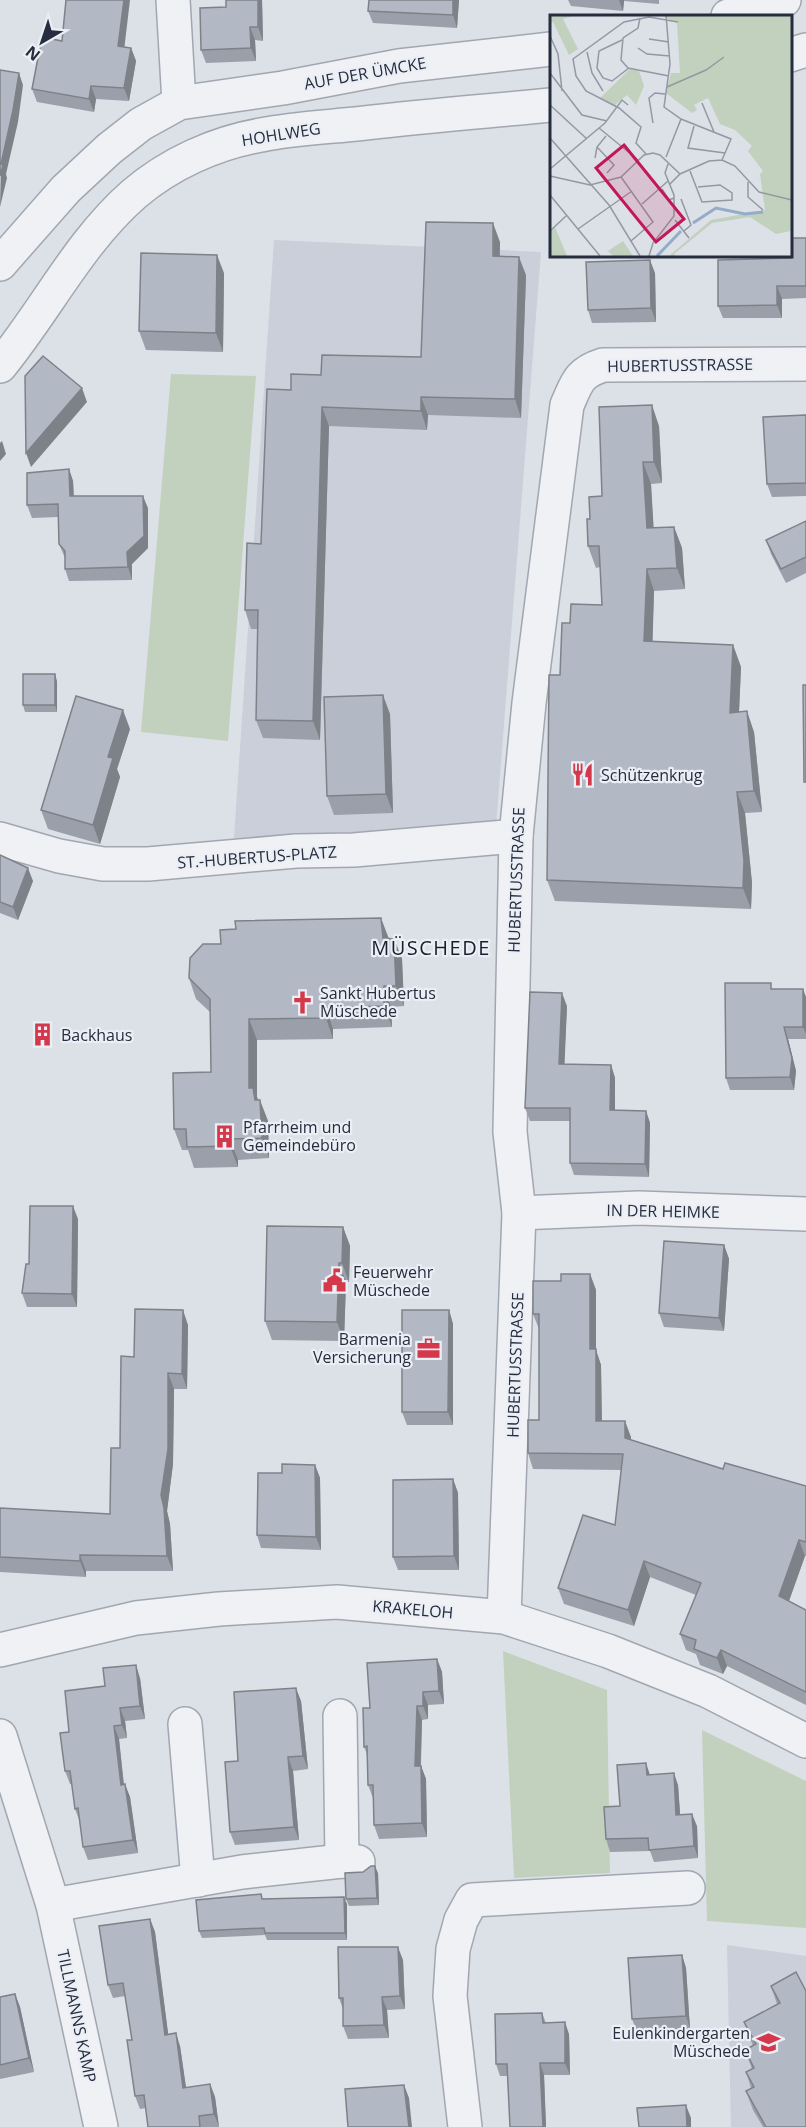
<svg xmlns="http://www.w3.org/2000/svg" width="806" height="2127" font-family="'Open Sans',sans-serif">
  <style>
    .built { fill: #cacfd9 }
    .green { fill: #c1d1bd }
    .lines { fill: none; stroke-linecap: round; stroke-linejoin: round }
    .minor-casing { stroke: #a1a7b1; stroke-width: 36 }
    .tertiary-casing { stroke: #a1a7b1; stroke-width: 36 }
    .minor { stroke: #eff1f5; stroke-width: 33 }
    .tertiary { stroke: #eff1f5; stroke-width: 33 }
    .wall { fill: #9a9fa9 }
    .shaded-wall { fill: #7d8289 }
    .building { fill: #b3b9c4; stroke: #7d8289; stroke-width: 1.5 }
    .labels { text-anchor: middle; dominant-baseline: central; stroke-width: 4.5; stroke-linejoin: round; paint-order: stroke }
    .street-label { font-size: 16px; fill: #252d3e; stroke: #ebeff5 }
    .poi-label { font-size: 16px; fill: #252d3e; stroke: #ebeff5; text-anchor: start }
    .quarter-label { font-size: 20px; letter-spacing: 1.5px; fill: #181e2e; stroke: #ebeff5 }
    .inset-river { fill: none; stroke: #95acc9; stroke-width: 3 }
    .inset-road { fill: none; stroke: #9398a3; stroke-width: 1.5 }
    .view { fill: #c2185b; fill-opacity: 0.15; stroke: #c2185b; stroke-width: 3 }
    .inset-edge { fill: none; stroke: #252d3e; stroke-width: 3 }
  </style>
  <rect width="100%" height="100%" fill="#dce0e7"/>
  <g class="built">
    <polygon points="274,240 541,252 495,839 233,853"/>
    <polygon points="727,1945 806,1956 806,2127 731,2127"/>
  </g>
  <g class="green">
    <polygon points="171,374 256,376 228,741 141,732"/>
    <polygon points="503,1651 607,1690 610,1873 514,1878"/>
    <polygon points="702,1730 806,1781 806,1928 707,1921"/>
  </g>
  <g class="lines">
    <defs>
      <g id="minor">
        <polyline points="173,0 179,103"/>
        <polyline points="728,16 784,0"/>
        <polyline points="790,55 806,50"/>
        <polyline points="0,264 66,189 109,149 141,124 179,103 283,88 399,66 551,49"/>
        <path d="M0,366C46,310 79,242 134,194C169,164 215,143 261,135C295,128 331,127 365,123C427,116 489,111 551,105"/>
        <polyline points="0,839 59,856 103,864 148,864 296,851 354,850 516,836"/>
        <polyline points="519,1213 639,1208 806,1214"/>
        <path d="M504,1617L519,1213L510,1132L516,836L529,703L567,405C577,383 578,373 603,365L806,364"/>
        <polyline points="340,1716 342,1861"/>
        <polyline points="185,1724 198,1880"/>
        <polyline points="0,1736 53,1905 101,2127"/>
        <polyline points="53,1905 242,1872 342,1861 358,1862"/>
        <polyline points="465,2127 450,1996 453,1949 461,1920 472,1900 688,1888"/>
      </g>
      <polyline id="tertiary" points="0,1650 136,1618 219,1609 337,1602 504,1617 608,1651 708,1691 806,1741"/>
    </defs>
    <use href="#minor" class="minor-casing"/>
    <use href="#tertiary" class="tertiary-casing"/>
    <use href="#minor" class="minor"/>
    <use href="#tertiary" class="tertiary"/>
  </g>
  <g class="wall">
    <polygon points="262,0 263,41 255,40 256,61 206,63 201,50 226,7"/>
    <polygon points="369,0 459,0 457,28 373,23 368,11"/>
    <polygon points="568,0 659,0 659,4 624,1 623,11 571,6"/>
    <polygon points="62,41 131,48 136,61 129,101 96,99 94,112 37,102 32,89"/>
    <polygon points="806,238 806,298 782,299 782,318 723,318 718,306 791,258"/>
    <polygon points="500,242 500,256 526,275 521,418 428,415 427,430 329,426 320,740 263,738 256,720 258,629 251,629 245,610 261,544 291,390 321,375 421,357"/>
    <polygon points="555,255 590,255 590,258 555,256"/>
    <polygon points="224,273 223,352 146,350 139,331"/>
    <polygon points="655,273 656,322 592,323 588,310"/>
    <polygon points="806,415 806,496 772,497 767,484"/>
    <polygon points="659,426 662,483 651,484 653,528 674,527 682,548 685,589 654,591 652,642 733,645 741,667 739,712 754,732 762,812 745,813 752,883 751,909 555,901 547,880 560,675 570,623 602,605 600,567 596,568 588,546 590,519 602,496"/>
    <polygon points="69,469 73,481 74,496 148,508 148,548 132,564 132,580 69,581 65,569 65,558 59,544 58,517 32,518 27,505"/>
    <polygon points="806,521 806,573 786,583 771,554 766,540"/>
    <polygon points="57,681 57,712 25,712 23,705"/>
    <polygon points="390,714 393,813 334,815 327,796"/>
    <polygon points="130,729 117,769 120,777 100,844 48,829 41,810"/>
    <polygon points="0,855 33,881 18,920 0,913"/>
    <polygon points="394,939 402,959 404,1006 391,1007 392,1027 333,1029 333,1039 257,1040 257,1097 268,1121 269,1158 238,1160 238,1167 194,1168 188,1150 182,1150 174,1129 211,1072 210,1012 196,999 189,978 221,944"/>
    <polygon points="773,989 806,997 806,1039 788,1039 796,1071 794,1090 730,1090 726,1078"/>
    <polygon points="567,1006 564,1064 611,1065 615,1078 615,1110 646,1111 650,1123 649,1177 574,1175 570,1163 570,1121 530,1121 525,1108"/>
    <polygon points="78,1219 77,1307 27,1307 22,1293"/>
    <polygon points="343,1227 350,1246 349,1282 346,1282 344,1341 272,1340 265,1321"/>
    <polygon points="724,1245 729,1259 724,1331 664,1327 659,1313"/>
    <polygon points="590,1274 596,1290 596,1350 601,1365 602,1421 631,1437 631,1440 723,1469 806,1486 806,1556 805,1556 789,1601 806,1610 806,1705 727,1666 723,1674 700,1665 696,1654 686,1650 680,1634 696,1595 650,1577 634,1626 564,1604 558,1588 615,1525 621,1470 533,1469 528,1453 539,1420 539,1329 533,1314 561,1281"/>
    <polygon points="449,1310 453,1324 453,1425 407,1425 402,1412"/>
    <polygon points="188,1325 187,1389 174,1389 173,1464 167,1511 170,1524 173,1571 86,1571 86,1577 0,1572 0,1508 110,1514 120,1448 134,1357"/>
    <polygon points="315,1465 320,1478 321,1550 261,1548 257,1535"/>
    <polygon points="453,1479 458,1493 459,1570 398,1570 393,1557"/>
    <polygon points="437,1659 442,1672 444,1704 428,1705 428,1719 422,1720 421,1766 426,1779 427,1837 379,1839 374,1825 373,1798 368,1785 367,1754 364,1747 370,1708"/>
    <polygon points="140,1678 145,1719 125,1721 127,1738 119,1739 124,1784 130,1797 138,1853 88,1860 83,1847 80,1822 75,1809 72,1784 70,1784 65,1771 69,1732 105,1686"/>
    <polygon points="301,1701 308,1769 293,1771 299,1840 235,1845 230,1832 238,1761"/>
    <polygon points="650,1774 678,1785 680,1814 697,1826 698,1858 654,1862 650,1851 610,1852 606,1839 620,1806"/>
    <polygon points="363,1872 378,1873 379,1905 349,1906 346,1899"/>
    <polygon points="263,1899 347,1904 347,1940 267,1940 265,1935 202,1938 199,1931"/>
    <polygon points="150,1919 155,1932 168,2034 180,2046 186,2088 210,2084 215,2097 219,2127 148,2127 146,2108 140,2109 135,2096 132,2040 125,1996 113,1998 108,1985"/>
    <polygon points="682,1955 686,1968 690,2029 637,2032 632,2019"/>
    <polygon points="403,1960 405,2009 387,2010 389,2038 348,2039 343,2026 343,2009 339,1998"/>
    <polygon points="796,1972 806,2127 763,2127 753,2110 746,2091 751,2088 746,2072 752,2069 745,2050 753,2046 744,2022 777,2004 771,1986"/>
    <polygon points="15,1994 20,2007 34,2072 0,2079 0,1997"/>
    <polygon points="542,2013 546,2023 569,2034 570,2075 544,2075 546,2127 510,2127 508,2076 500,2076 496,2064"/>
  </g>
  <g class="shaded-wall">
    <polygon points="124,0 130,0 123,59 118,46"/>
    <polygon points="258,0 262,0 263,41 258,27"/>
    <polygon points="453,0 459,0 457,28 453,15"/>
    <polygon points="619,0 624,0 624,1 623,11"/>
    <polygon points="250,27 255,40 256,61 251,48"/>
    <polygon points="131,48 136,61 129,101 124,88"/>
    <polygon points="19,73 23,85 18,122 6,174 7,178 0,207 1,164"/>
    <polygon points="91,86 96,99 94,112 89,99"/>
    <polygon points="493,223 500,242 499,275 493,256"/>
    <polygon points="217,255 224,273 223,352 216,333"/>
    <polygon points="519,257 526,275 521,418 515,399"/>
    <polygon points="650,260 655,273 656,322 651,308"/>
    <polygon points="777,286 782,299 782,318 777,305"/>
    <polygon points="82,388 87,402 31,467 26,453"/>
    <polygon points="421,397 428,415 427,430 421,411"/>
    <polygon points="652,405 659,426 662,483 654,462"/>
    <polygon points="322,407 329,426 320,740 313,721"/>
    <polygon points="2,441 6,454 0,461 0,443"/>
    <polygon points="643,462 651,484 655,549 647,528"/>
    <polygon points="69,469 73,481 74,508 70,496"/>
    <polygon points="143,496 148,508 148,548 132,564 132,580 128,567 127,552"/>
    <polygon points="674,527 682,548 685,589 677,568"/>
    <polygon points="647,569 654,591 652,663 644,641"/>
    <polygon points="733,645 741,667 738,734 730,713"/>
    <polygon points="55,674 57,681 57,712 55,705"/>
    <polygon points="383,695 390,714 393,813 386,794"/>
    <polygon points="123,710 130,729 117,769 120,777 100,844 93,825 108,757"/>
    <polygon points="747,711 754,732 762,812 754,791"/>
    <polygon points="737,792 745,813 752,883 751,909 743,888"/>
    <polygon points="28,868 33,881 18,920 13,907"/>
    <polygon points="381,918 389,939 383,938"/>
    <polygon points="394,939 402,959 404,1006 396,986"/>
    <polygon points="384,986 391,1007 392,1027 384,1006"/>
    <polygon points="803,989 806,997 806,1034 803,1027"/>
    <polygon points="562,993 567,1006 564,1077 559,1064"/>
    <polygon points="326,1008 333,1029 333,1039 326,1018"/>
    <polygon points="249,1019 257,1040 257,1097 260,1107 260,1100 268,1121 269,1158 262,1138 249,1088"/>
    <polygon points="784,1027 788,1039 796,1071 794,1090 790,1077"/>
    <polygon points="611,1065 615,1078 615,1122 610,1110"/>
    <polygon points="646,1111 650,1123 649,1177 645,1164"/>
    <polygon points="230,1139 238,1160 238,1167 230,1146"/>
    <polygon points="73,1206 78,1219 77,1307 72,1294"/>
    <polygon points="343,1227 350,1246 349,1282 342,1263"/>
    <polygon points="724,1245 729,1259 724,1331 719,1318"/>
    <polygon points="339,1263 346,1282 344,1341 337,1322"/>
    <polygon points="590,1274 596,1290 596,1350 601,1365 602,1437 596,1421 590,1349"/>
    <polygon points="183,1310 188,1325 187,1389 182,1374"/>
    <polygon points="449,1310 453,1324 453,1425 448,1412"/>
    <polygon points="168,1373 174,1389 173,1464 167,1511 170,1524 173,1571 167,1556 161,1495"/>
    <polygon points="625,1421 631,1437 631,1454 625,1438"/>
    <polygon points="315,1465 320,1478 321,1550 316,1537"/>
    <polygon points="453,1479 458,1493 459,1570 454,1556"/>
    <polygon points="799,1540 805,1556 785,1612 779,1596"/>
    <polygon points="80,1555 86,1571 86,1577 80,1561"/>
    <polygon points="644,1561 650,1577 634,1626 628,1610"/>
    <polygon points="721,1650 727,1666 723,1674 717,1658"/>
    <polygon points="437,1659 442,1672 444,1704 439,1691"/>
    <polygon points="136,1665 140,1678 145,1719 140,1706"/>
    <polygon points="296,1688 301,1701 308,1769 303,1756"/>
    <polygon points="423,1692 428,1705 428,1719 423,1706"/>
    <polygon points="417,1706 422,1720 420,1780 415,1766"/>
    <polygon points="120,1708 125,1721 127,1738 122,1725"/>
    <polygon points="114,1726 119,1739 125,1798 121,1785"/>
    <polygon points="288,1757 293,1771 299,1840 294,1827"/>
    <polygon points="646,1763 650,1775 647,1775"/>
    <polygon points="421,1766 426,1779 427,1837 422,1823"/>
    <polygon points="674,1773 678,1785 681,1827 676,1815"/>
    <polygon points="125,1784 130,1797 138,1853 133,1840"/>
    <polygon points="692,1814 697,1826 698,1858 694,1846"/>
    <polygon points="375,1866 378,1873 379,1905 377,1898"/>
    <polygon points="344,1897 347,1904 347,1940 345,1933"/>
    <polygon points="150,1919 155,1932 170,2048 165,2035"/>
    <polygon points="398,1947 403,1960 405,2009 400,1996"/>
    <polygon points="682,1955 686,1968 690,2029 686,2016"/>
    <polygon points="15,1994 20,2007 34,2072 29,2058"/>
    <polygon points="382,1997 387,2010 389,2038 384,2025"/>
    <polygon points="565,2022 569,2034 570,2075 565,2063"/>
    <polygon points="176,2033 180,2046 188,2101 183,2088"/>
    <polygon points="540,2063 544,2075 546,2127 543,2127"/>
    <polygon points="210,2084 215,2097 219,2127 214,2114"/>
    <polygon points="404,2085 409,2098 412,2127 409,2127"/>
    <polygon points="686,2105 691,2118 691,2127 687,2127"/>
  </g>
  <g class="building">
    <polygon points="66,0 124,0 118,46 131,48 124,88 91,86 89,99 32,89 42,37 62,41"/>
    <polygon points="226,0 258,0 258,27 250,27 251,48 201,50 200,8 226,7"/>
    <polygon points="369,0 453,0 453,15 368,11"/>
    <polygon points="0,70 19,73 13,110 1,164 3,165 0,176"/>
    <polygon points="426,222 493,223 493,256 519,257 515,399 421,397 421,411 322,407 313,721 256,720 258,610 245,610 247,543 261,544 267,389 291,390 291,374 321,375 322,355 421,357"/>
    <polygon points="792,238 806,238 806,286 777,286 777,305 718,306 718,260 791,258"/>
    <polygon points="141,253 217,255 216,333 139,331"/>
    <polygon points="650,260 651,308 588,310 586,262"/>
    <polygon points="43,356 82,388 26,453 25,376"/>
    <polygon points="652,405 654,462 643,462 647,528 674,527 677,568 647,569 644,641 733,645 730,713 747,711 754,791 737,792 744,861 743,888 547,880 549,675 560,675 562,623 570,623 571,604 602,605 599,546 588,546 587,519 590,519 589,497 602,496 599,407"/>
    <polygon points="806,415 806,483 767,484 763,417"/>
    <polygon points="69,469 70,496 143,496 144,536 127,552 128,567 65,569 65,551 59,544 58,504 27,505 27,473"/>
    <polygon points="806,521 806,557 781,569 766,540"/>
    <rect x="23" y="674" width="32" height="31"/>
    <polygon points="803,685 806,685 806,782 804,782"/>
    <polygon points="383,695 386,794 327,796 324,697"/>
    <polygon points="76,696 123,710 108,757 113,758 93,825 41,810"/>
    <polygon points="0,855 28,868 13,907 0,902"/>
    <polygon points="381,918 383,938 394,939 396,986 384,986 384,1006 326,1008 326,1018 249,1019 249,1088 253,1088 255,1100 260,1100 262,1138 230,1139 230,1146 187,1147 186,1129 174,1129 173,1073 211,1072 210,999 189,978 190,958 203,944 221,944 220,930 236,929 235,921"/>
    <polygon points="725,983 771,983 771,989 803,989 803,1027 784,1027 792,1058 790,1077 726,1078"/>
    <polygon points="530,992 562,993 559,1064 611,1065 610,1110 646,1111 645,1164 570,1163 570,1108 525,1108"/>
    <polygon points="30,1206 73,1206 72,1294 22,1293 26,1264 29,1264"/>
    <polygon points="267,1226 343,1227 342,1263 339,1263 337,1322 265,1321"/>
    <polygon points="664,1241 724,1245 719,1318 659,1313"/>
    <polygon points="561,1274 590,1274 590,1349 596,1349 596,1421 625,1421 625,1438 723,1469 725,1463 806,1486 806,1542 799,1540 779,1596 806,1610 806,1692 721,1650 717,1658 694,1649 696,1640 680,1634 701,1583 644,1561 628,1610 558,1588 583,1515 615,1525 623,1454 528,1453 528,1420 539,1420 539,1314 533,1314 533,1281 561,1281"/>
    <polygon points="135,1309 183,1310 182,1374 168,1373 168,1449 161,1495 164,1508 167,1556 80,1555 80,1561 0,1557 0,1508 110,1514 111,1448 120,1448 121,1356 134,1357"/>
    <polygon points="402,1310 449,1310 448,1412 402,1412"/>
    <polygon points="282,1464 315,1465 316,1537 257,1535 258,1473 282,1473"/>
    <polygon points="453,1479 454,1556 393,1557 393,1480"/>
    <polygon points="437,1659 439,1691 423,1692 423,1706 417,1706 415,1766 421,1766 422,1823 374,1825 373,1785 368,1785 367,1746 364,1747 363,1708 370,1708 367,1663"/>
    <polygon points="136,1665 140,1706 120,1708 122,1725 114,1726 121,1785 125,1784 133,1840 83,1847 78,1808 75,1809 70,1771 65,1771 60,1733 69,1732 65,1691 105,1686 103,1668"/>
    <polygon points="296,1688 303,1756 288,1757 294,1827 230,1832 225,1762 238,1761 234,1692"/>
    <polygon points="646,1763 647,1775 674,1773 676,1815 692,1814 694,1846 649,1850 648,1838 606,1839 604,1807 620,1806 617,1765"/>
    <polygon points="371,1866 375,1866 377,1898 346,1899 345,1873 363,1872"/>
    <polygon points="261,1894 262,1899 344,1897 345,1933 265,1933 264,1928 199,1931 196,1900"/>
    <polygon points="150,1919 165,2035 176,2033 183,2088 210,2084 214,2114 199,2116 200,2127 148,2127 144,2095 135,2096 127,2040 132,2040 123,1983 108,1985 99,1926"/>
    <polygon points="338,1947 398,1947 400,1996 382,1997 384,2025 343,2026 343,1998 339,1998"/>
    <polygon points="682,1955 686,2016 632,2019 628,1958"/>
    <polygon points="796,1972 806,1991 806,2127 766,2127 746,2091 754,2087 746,2072 754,2068 745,2050 756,2044 744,2022 780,2003 771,1986"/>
    <polygon points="15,1994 29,2058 0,2065 0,1997"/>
    <polygon points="542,2013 543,2023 565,2022 565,2063 540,2063 543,2127 510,2127 507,2064 496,2064 495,2014"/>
    <polygon points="404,2085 409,2127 348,2127 345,2089"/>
    <polygon points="686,2105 687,2127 639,2127 637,2108"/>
  </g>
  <defs>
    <symbol id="restaurant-bare" viewBox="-9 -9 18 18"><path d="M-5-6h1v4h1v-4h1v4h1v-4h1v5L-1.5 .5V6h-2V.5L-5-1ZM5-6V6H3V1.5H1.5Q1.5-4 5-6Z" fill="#d3394a" stroke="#ebeff5" stroke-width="2.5" paint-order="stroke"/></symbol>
    <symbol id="church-bare" viewBox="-9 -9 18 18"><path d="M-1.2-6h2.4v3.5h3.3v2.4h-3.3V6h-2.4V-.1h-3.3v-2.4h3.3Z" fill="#d3394a" stroke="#ebeff5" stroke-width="2.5" paint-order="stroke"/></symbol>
    <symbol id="building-bare" viewBox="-9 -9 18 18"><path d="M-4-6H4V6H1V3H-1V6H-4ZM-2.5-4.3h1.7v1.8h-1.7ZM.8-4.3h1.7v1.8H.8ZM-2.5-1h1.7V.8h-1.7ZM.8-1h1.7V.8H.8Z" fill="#d3394a" stroke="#ebeff5" stroke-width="2.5" paint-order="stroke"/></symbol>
    <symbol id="civic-bare" viewBox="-9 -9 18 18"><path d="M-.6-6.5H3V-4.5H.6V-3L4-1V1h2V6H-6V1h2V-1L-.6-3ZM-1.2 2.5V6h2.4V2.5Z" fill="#d3394a" stroke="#ebeff5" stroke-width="2.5" paint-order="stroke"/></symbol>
    <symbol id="office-bare" viewBox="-9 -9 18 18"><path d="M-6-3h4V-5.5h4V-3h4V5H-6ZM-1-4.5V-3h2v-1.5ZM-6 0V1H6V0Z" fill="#d3394a" stroke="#ebeff5" stroke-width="2.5" paint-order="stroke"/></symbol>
    <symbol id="school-bare" viewBox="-9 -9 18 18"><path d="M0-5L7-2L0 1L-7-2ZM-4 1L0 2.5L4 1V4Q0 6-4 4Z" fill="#d3394a" stroke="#ebeff5" stroke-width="2.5" paint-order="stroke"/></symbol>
  </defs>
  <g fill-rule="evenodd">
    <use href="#restaurant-bare" x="566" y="758" width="33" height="33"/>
    <use href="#church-bare" x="286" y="986" width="33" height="33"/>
    <use href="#building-bare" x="26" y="1018" width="33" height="33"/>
    <use href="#building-bare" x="208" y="1120" width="33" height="33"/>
    <use href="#civic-bare" x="318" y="1264" width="33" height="33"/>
    <use href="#office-bare" x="412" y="1332" width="33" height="33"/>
    <use href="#school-bare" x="752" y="2026" width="33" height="33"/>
  </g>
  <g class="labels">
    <g class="street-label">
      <text transform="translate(365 73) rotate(-10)">AUF DER ÜMCKE</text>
      <text transform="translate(281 134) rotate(-9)">HOHLWEG</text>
      <text transform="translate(680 365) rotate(-1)">HUBERTUSSTRASSE</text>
      <text transform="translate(257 857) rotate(-4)">ST.-HUBERTUS-PLATZ</text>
      <text transform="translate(516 880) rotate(-88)">HUBERTUSSTRASSE</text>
      <text transform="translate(663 1211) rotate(1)">IN DER HEIMKE</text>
      <text transform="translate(515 1365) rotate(-88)">HUBERTUSSTRASSE</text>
      <text transform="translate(413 1609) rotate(5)">KRAKELOH</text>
      <text transform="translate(77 2016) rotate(78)">TILLMANNS KAMP</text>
    </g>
    <g class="poi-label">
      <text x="601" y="775">Schützenkrug</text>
      <text x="320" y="993">Sankt Hubertus<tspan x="320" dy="18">Müschede</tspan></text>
      <text x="61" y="1035">Backhaus</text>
      <text x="243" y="1127">Pfarrheim und<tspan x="243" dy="18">Gemeindebüro</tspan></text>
      <text x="353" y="1272">Feuerwehr<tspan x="353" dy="18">Müschede</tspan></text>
      <text x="411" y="1339" text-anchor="end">Barmenia<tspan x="411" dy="18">Versicherung</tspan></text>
      <text x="750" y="2033" text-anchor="end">Eulenkindergarten<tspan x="750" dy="18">Müschede</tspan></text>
    </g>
    <g class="quarter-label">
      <text x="431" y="947">MÜSCHEDE</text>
    </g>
  </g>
  <g transform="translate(550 15)">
    <rect width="242" height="242" fill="#dce0e7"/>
    <path d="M0,0H26L13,4L28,34L19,40L3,7L0,8ZM110,0H241V216L226,219L200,202L162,208L124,239L126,241H119L161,205L215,195L210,159L213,156L198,136L202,131L185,115L170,109L158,83L144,90L147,95L142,98L116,78L121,58H130L127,8ZM80,54L89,56L94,71L86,90L77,80L65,90L50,83ZM5,212L17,241H0V217ZM73,226L83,241H63L58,236Z" fill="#c1d1bd"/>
    <path class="inset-river" d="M143,208L166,193L195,199L213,197M107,241L131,216"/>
    <path class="inset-road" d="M116,0L120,49L114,92L131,104L181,124L172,145M90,3L88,13L73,23L71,45L78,53L119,61M0,21L8,39L12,76M99,24L119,27M72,25L49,36L47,53L53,63L62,66L79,53M88,33L97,39L120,41M37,37L42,58L53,76M0,58L32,100L57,106M117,72L156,55L174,42M152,88L164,117M0,90L37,124M103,108L99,83L105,78L115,79M144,111L138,133L175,138M49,113L88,145M0,123L59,190L90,241M47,132L64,150L57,158M96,139L86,128L91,112L69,93L36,76L26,61L23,44L74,7L99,2L128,7M116,142L131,104M45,143L47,132L56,121M0,154L55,108L72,85L78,90M140,156L152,187L182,185V178L170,170L148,172M0,161L40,170L71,162L94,140L103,138L110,140L130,159M71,162L103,207L81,226M198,167V182L213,195M120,169L130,159L159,146L172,145L185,151L209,177L242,185M112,174L119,185L124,183M0,180L50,241M131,184L141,210L134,216M92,189L118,166M125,205L139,223M28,214L82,176M0,216L16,201M99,241L103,228L124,201V180L115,158L118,149"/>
    <path class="view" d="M74,130L134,204L106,227L46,153Z"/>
    <rect width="242" height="242" class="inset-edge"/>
  </g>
  <g transform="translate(42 42) rotate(219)" stroke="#ebeff5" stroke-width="4.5" paint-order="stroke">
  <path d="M0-4.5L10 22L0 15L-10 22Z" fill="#252d3e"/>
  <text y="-9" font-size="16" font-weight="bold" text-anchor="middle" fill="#252d3e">N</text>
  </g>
</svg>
